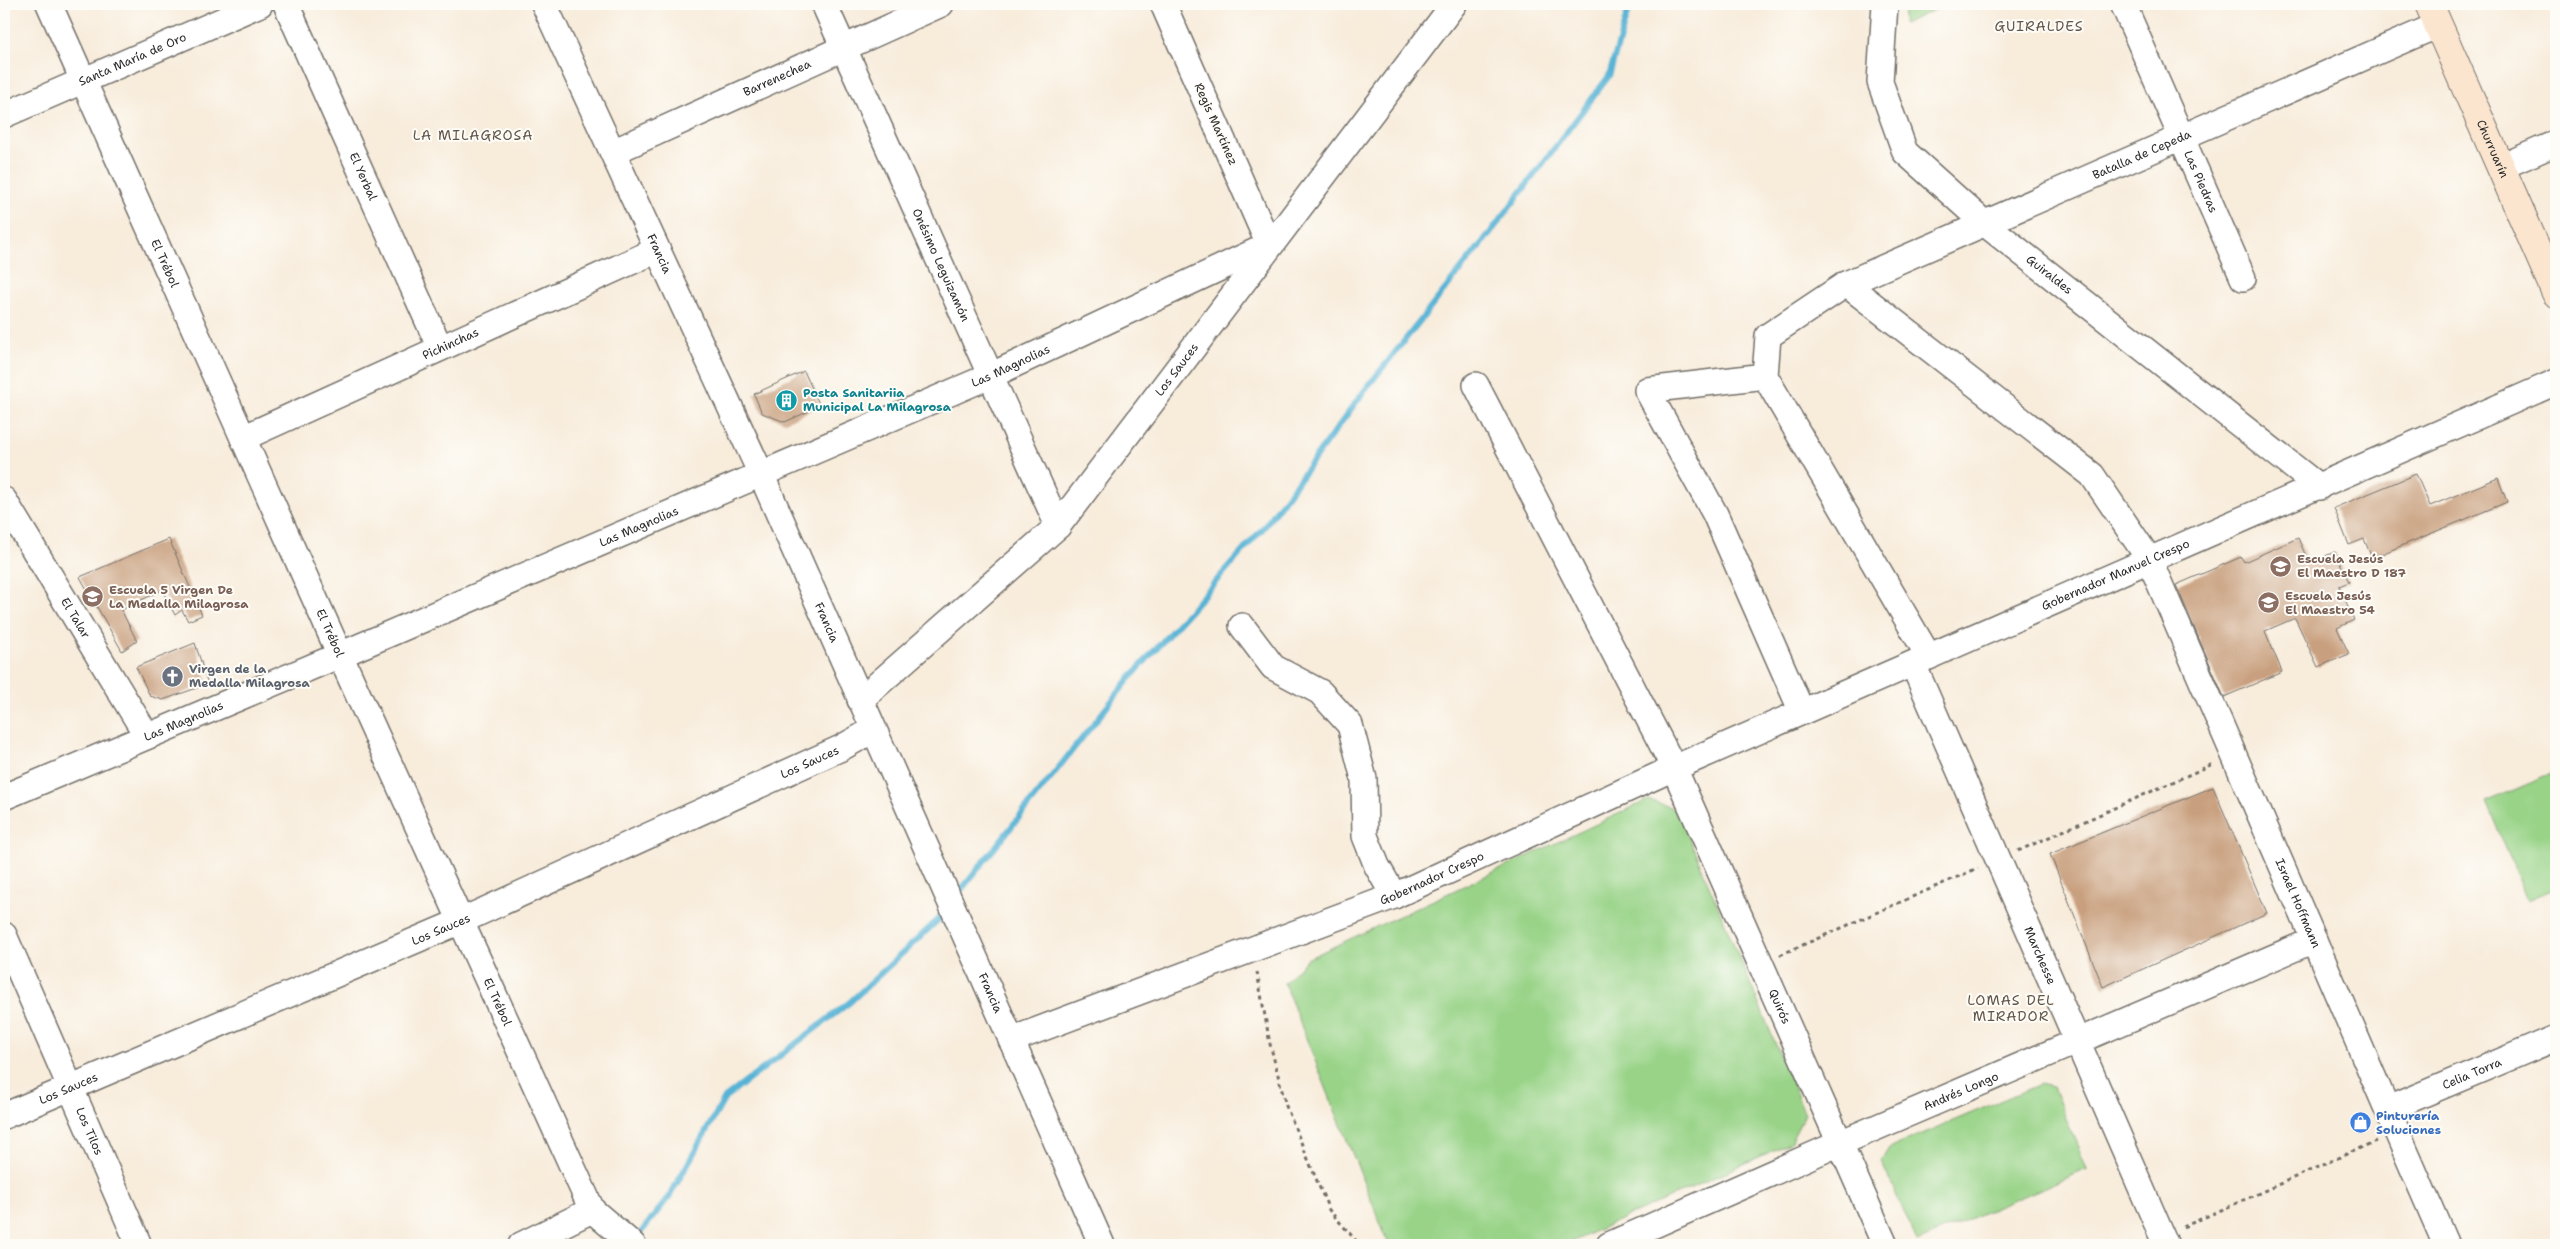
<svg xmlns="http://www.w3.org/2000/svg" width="2560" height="1249" font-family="'Shantell Sans',sans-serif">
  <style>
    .green { fill: #98d387; stroke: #627f59 }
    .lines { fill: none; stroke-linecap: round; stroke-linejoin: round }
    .stream { stroke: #57b3d5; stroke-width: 6 }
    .building { fill: #c9a07f }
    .street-casing { stroke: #736f69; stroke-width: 28 }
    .secondary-casing { stroke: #736f69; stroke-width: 30 }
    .path { stroke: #736f69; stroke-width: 3; stroke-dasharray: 4 4; stroke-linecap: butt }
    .street { stroke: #fff; stroke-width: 25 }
    .secondary { stroke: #fbe5cf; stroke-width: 28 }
    .labels { text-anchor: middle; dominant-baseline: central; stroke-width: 4; stroke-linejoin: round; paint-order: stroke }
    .street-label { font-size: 12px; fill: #2b2b2b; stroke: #fdfcf7 }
    .culture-label { font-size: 12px; font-weight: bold; fill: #0d838f; stroke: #fdfcf7; text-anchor: start }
    .education-label { font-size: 12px; font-weight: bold; fill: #785e54; stroke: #fdfcf7; text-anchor: start }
    .worship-label { font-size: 12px; font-weight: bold; fill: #5b616d; stroke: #fdfcf7; text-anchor: start }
    .shop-label { font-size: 12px; font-weight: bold; fill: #366cbe; stroke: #fdfcf7; text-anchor: start }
    .neighbourhood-label { font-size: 14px; letter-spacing: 1px; fill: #625448; stroke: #fdfcf7 }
  </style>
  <rect width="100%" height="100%" fill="#fdfcf7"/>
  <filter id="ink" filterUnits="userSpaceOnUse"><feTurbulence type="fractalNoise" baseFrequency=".02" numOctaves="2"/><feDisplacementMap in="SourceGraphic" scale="10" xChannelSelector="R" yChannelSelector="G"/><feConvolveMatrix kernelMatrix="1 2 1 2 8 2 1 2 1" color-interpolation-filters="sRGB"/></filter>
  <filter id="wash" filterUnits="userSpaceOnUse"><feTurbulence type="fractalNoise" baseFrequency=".0096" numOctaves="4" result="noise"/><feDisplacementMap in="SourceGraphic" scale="20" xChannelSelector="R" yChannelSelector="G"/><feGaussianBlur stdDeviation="1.12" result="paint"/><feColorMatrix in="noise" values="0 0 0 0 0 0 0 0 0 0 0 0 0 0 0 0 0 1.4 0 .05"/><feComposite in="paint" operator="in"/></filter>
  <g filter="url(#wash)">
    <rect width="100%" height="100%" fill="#f8ecdb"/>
    <g class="green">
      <polygon points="1904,4 1948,4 1903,24"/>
      <polygon points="2556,772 2556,888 2528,900 2486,802"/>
      <polygon points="1648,800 1677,809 1805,1114 1790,1143 1565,1245 1389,1245 1284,983 1307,959"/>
      <polygon points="2040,1084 2053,1087 2087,1169 1917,1241 1881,1161 1889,1148"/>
    </g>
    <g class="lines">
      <g class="stream">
        <polyline points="954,899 1130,678 1265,526 1365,390 1494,228 1609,76 1630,4"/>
        <polyline points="642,1231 669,1197 725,1098 850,1002 938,920 947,909"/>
      </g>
    </g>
    <g id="blocks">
      <g class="building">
        <polygon points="804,371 820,406 785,422 762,413 754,394"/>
        <polygon points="2416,474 2430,506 2498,478 2507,502 2372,558 2364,539 2349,545 2334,508"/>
        <polygon points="2298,538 2309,563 2335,552 2349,582 2339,586 2354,620 2337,628 2349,654 2318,667 2295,618 2265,631 2282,672 2224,697 2176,585 2241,557 2244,562"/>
        <polygon points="169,539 202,615 188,621 182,610 175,615 162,590 121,610 137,641 122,651 80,577"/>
        <polygon points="195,643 208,684 163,700 150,696 136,667"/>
        <polygon points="2213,787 2267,913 2103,987 2050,854"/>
      </g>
    </g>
  </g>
  <g filter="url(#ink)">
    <use href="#blocks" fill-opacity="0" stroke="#736f69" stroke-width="1"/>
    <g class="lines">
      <defs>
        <g id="street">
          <path id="s1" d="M49,4L340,655L592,1210L633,1245"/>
          <path id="s2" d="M286,4L440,348"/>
          <path id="s3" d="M544,4L761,474L1102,1245"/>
          <path id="s4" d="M824,4L1058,526"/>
          <path id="s5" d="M1885,4L1880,82L1905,152L1984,223L2319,487"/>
          <path id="s6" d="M2123,4L2243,278"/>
          <path id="s7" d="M4,115L260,4"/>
          <path id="s8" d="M613,152L941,4"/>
          <polyline points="2501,167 2556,143"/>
          <path id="s9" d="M1846,284L2092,475L2149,559L2446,1245"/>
          <polyline points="1765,376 1647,390 1715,514 1802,712"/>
          <path id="s10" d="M1476,385L1674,768L1885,1245"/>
          <path id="s11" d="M243,438L657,250"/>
          <path id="s12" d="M4,500L147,736"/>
          <polyline points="1242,626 1273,667 1320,692 1350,725 1364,779 1365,836 1377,866 1394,896"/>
          <path id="s13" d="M1929,657L1765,376L1768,336L1846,284L2438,25"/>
          <path id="s14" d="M1913,664L2166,1245"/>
          <path id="s15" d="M860,700L1058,526L1454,4"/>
          <path id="s16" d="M4,797L340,655L992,375L1269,245L1163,4"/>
          <path id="s17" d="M4,935L139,1245"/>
          <path id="s18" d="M1011,1040L1394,896L1674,768L2556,382"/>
          <path id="s19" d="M2388,1109L2556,1038"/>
          <path id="s20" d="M4,1116L461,921L841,748L873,730"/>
          <polyline points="521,1245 592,1210"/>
          <path id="s21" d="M1609,1245L1840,1143L2314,940"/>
        </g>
        <g id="secondary">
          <path id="s22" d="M2429,4L2556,293"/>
        </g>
      </defs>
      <use href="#street" class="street-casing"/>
      <use href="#secondary" class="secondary-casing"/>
      <g class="path">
        <polyline points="2018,851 2213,764"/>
        <polyline points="1780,955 1978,868"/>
        <polyline points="1257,972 1270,1044 1286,1106 1329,1210 1360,1245"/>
        <polyline points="2183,1227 2376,1141"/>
      </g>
      <use href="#street" class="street"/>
      <use href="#secondary" class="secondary"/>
    </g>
  </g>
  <defs>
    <symbol id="building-disc" viewBox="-11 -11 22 22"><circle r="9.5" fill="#0f9aa8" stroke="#fdfcf7"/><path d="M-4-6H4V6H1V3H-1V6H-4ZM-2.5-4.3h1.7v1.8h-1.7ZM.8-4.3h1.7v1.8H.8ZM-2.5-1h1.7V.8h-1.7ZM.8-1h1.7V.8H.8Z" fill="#fff"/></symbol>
    <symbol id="school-disc" viewBox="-11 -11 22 22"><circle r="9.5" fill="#8d6e63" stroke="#fdfcf7"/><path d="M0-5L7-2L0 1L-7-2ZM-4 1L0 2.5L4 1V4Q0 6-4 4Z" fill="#fff"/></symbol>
    <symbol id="church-disc" viewBox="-11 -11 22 22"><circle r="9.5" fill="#6b7280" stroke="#fdfcf7"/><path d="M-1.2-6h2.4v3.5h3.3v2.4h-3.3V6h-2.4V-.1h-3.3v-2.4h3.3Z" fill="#fff"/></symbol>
    <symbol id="shop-disc" viewBox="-11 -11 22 22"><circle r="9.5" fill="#3f7fe0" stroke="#fdfcf7"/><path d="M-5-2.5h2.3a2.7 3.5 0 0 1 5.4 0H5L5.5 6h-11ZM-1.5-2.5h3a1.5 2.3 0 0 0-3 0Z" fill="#fff"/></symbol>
  </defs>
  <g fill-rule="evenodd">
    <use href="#building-disc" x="774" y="388" width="25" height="25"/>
    <use href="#school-disc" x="2268" y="554" width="25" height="25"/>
    <use href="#school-disc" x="80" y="584" width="25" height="25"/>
    <use href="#school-disc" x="2256" y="590" width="25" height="25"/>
    <use href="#church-disc" x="160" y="664" width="25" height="25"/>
    <use href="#shop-disc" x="2348" y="1110" width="25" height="25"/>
  </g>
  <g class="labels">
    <g class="street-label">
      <text stroke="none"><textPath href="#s7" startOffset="140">Santa María de Oro</textPath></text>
      <text stroke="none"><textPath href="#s8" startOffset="180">Barrenechea</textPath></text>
      <text transform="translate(1216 124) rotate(66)">Regis Martínez</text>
      <text stroke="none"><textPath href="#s22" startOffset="158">Churruarín</textPath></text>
      <text stroke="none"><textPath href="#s13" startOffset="782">Batalla de Cepeda</textPath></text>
      <text stroke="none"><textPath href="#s2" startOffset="189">El Yerbal</textPath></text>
      <text stroke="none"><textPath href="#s6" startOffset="194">Las Piedras</textPath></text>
      <text stroke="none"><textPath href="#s3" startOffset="275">Francia</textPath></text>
      <text stroke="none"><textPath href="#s1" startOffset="284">El Trébol</textPath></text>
      <text stroke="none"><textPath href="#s4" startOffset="286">Onésimo Leguizamón</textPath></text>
      <text stroke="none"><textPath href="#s5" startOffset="342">Guiraldes</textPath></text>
      <text stroke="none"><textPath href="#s11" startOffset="228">Pichinchas</textPath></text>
      <text stroke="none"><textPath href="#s16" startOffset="1095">Las Magnolias</textPath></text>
      <text stroke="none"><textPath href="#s15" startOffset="460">Los Sauces</textPath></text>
      <text stroke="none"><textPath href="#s16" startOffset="690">Las Magnolias</textPath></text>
      <text stroke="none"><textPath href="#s18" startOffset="1199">Gobernador Manuel Crespo</textPath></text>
      <text stroke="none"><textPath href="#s12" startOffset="138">El Talar</textPath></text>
      <text stroke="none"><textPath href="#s3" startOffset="680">Francia</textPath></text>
      <text stroke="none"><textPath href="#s1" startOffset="689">El Trébol</textPath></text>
      <text stroke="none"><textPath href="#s16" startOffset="195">Las Magnolias</textPath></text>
      <text stroke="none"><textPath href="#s20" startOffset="880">Los Sauces</textPath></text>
      <text stroke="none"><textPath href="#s18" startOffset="451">Gobernador Crespo</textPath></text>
      <text stroke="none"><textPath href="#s9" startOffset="788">Israel Hoffmann</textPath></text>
      <text stroke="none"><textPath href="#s20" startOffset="475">Los Sauces</textPath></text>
      <text stroke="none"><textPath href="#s14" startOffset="318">Marchesse</textPath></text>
      <text stroke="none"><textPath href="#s3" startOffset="1085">Francia</textPath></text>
      <text stroke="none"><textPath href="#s1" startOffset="1094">El Trébol</textPath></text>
      <text stroke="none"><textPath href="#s10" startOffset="692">Quirós</textPath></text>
      <text stroke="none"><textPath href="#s19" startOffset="91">Celia Torra</textPath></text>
      <text stroke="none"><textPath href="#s20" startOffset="70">Los Sauces</textPath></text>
      <text stroke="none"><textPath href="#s21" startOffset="384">Andrés Longo</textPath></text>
      <text stroke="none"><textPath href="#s17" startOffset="214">Los Tilos</textPath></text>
    </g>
    <g class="culture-label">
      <text x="803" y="393">Posta Sanitariia<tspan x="803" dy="14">Municipal La Milagrosa</tspan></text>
    </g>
    <g class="education-label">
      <text x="2297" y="559">Escuela Jesús<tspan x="2297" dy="14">El Maestro D 187</tspan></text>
      <text x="109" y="590">Escuela 5 Virgen De<tspan x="109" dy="14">La Medalla Milagrosa</tspan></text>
      <text x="2285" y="596">Escuela Jesús<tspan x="2285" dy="14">El Maestro 54</tspan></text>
    </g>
    <g class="worship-label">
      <text x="189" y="669">Virgen de la<tspan x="189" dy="14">Medalla Milagrosa</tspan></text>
    </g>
    <g class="shop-label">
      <text x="2376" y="1116">Pinturería<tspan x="2376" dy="14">Soluciones</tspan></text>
    </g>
    <g class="neighbourhood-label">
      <text x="2039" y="26">GUIRALDES</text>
      <text x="473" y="135">LA MILAGROSA</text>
      <text x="2011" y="1000">LOMAS DEL<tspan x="2011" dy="16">MIRADOR</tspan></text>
    </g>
  </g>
  <rect width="2560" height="1249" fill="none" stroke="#fdfcf7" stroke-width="20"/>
</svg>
